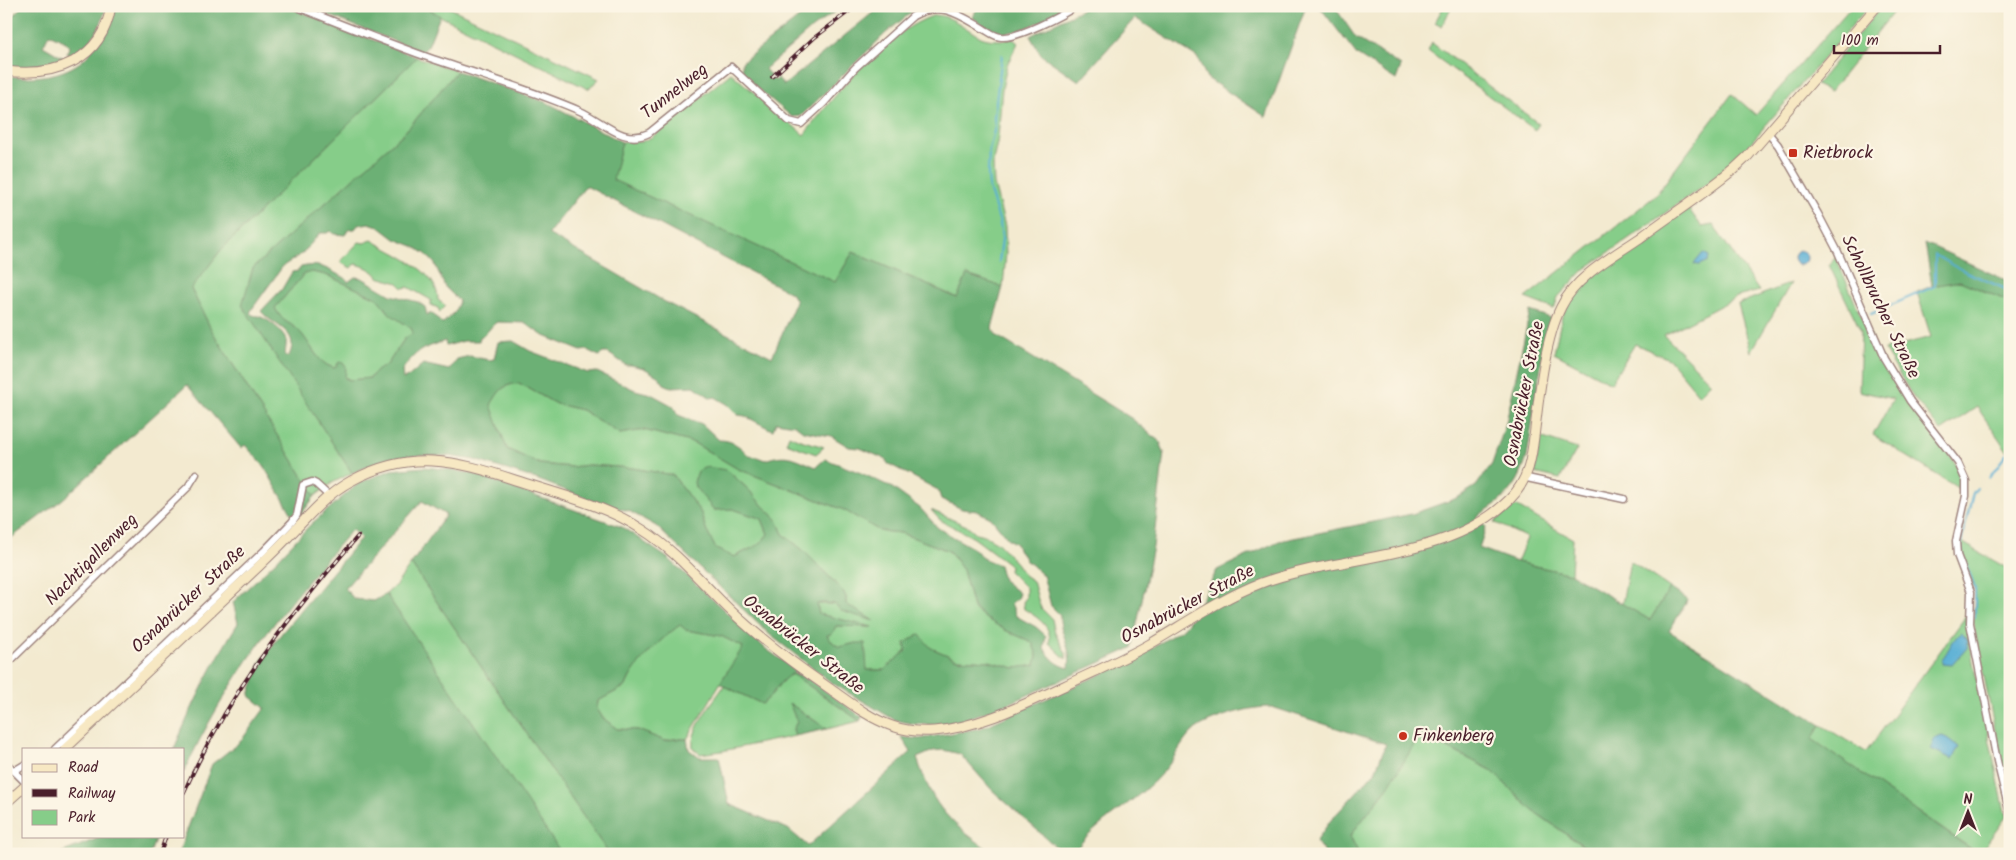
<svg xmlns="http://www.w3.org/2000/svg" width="2016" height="860" font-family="Kalam,sans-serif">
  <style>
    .green { fill: #86cd89; stroke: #68765a }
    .forest { fill: #6cb075; stroke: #5b6850; fill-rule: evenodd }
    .water { fill: #58afd5; stroke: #516780 }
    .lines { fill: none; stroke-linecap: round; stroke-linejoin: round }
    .stream { stroke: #58afd5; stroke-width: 2 }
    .minor-casing { stroke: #9e847e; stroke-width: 9 }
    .secondary-casing { stroke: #9e847e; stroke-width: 11 }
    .minor { stroke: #fff; stroke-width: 6 }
    .secondary { stroke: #f7e8c3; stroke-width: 9 }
    .rail-casing { stroke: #4a1f2b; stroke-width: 4 }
    .rail { stroke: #fcf5e5; stroke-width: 2; stroke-dasharray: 5.5; stroke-linecap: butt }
    .poi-dot { fill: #c8321e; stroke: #fcf5e5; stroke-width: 2 }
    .labels { text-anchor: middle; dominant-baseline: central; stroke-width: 4.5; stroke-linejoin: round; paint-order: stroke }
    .street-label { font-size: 18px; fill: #4a1f2b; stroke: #fcf5e5 }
    .poi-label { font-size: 18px; fill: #4a1f2b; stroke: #fcf5e5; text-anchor: start }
  </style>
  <rect width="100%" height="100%" fill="#fcf5e5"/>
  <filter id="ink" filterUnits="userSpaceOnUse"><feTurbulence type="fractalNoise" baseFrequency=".02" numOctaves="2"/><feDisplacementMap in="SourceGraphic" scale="10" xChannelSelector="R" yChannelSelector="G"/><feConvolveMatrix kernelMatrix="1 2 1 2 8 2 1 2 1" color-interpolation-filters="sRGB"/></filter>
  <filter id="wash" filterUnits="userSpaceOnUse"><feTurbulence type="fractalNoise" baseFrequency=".0096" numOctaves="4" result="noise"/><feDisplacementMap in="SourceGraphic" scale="20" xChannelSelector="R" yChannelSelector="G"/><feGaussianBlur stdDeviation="1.12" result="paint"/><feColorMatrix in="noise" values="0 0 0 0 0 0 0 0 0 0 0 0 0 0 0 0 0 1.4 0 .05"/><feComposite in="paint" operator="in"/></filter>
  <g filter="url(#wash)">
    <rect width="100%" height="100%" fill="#f3ead0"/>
    <g class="green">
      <polygon points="425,6 446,6 599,79 588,89 440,16"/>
      <polygon points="1444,6 1452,6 1442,26 1435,22"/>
      <polygon points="1852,6 1869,6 1740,155 1708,183 1585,269 1558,297 1554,309 1525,298 1655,196 1732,94 1756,115"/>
      <polygon points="1882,6 1898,6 1830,92 1816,85"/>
      <path d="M935,15C954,16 965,29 981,37C991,41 1003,40 1013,39L1018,43L1007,65L1002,89L998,139L993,161L994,184L1005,226L1006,254L1003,287L967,275L958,298L853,252L835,282L612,180L622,142H641L652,137L731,73L804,135C837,93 882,33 935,15Z"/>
      <polygon points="1432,43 1539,124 1535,130 1428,51"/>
      <polygon points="417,57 457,71 405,132 253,268 243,305 352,473 332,483 315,496 212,331 191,289 221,250"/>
      <polygon points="1688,208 1702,227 1713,225 1759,291 1737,297 1664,335 1711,383 1699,395 1669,359 1635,344 1611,383 1554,353 1562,316 1573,295 1590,277"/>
      <path d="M372,240C394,254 438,270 438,300L446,306L440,312L438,308L431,305V300L408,287L403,288L398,283L378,277C374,270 364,266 356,264L351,268L340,262L359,242L364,243Z"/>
      <path d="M1836,257C1857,306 1876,357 1906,401C1924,428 1963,455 1961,490L1873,435L1893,399L1859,391L1861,331L1829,265Z"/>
      <path d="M312,272L326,275L377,298L390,313L412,329V334L405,338L387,365L377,370L370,378L350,380L344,376L345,373L338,363L335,368C318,365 311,344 300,332C290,321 284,325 275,308L304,274Z"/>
      <polygon points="1960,281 2010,302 2010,450 2008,452 1977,407 1941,431 1913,397 1884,349 1931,337 1917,292 1932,286"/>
      <polygon points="1791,283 1751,352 1738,304"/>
      <path d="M519,383L556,404L582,410L620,434L644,430L694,443L738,469L844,510L880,531L901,533L949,551L963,570L973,608L985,618L1007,631L1032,642L1037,655L1035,666L1015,668L989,661L957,659L931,648L906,651L884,670H867L856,643L839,647L830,640L827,635L836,626L870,627L819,614L817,604H835L872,620L846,604V597L843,591L804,551L783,534L776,518L763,506L749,490L727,470L695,478V487L714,510L733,509L762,519L768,534L760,544L734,557L716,549L706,530L701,513L673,475L632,468L589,465L571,467L540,464L507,449L490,405C499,391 502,385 519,383Z"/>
      <path d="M789,435C800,441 812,443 824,447L816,454L786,443Z"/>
      <polygon points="1540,437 1577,449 1560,479 1535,473"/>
      <polygon points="1516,506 1573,539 1571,574 1517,562 1527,538 1494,522"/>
      <path d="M931,510L969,527L976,533L984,535L998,543L1017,564L1024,575L1033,581L1039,603L1041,608L1052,619L1055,633L1066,653V659L1049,643C1053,627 1037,617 1024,609L1023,602L1026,598V588L1009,571L1010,565L974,538L940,520Z"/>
      <polygon points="1960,541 2010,570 2010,772 2005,779 1973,623 1975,592 1962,554"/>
      <polygon points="1630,561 1670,588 1650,620 1622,604"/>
      <polygon points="411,564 609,854 562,854 538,820 386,594 396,585"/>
      <polygon points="1966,616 1973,662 2006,817 1979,854 1811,739 1821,725 1866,752"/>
      <path d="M680,625L687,630L721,636L743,647L742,650L727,672L687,739H673L665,741L638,730L617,729L603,718L597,709L598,701L626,686C633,665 661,638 680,625Z"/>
      <path d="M792,674L860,721L827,729L790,704L797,722L793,729L795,736L722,751L700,754L693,748C690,729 713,702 724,686L762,704C774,695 779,680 792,674Z"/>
      <polygon points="1420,734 1491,770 1532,810 1594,854 1359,854 1350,836 1388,787"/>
    </g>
    <g class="forest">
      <path d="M22,6H106C102,28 90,46 71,57L67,53L69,47L66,42L49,34L43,46L62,57L64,61C46,69 25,69 6,66V14L12,18Z"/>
      <path d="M116,6H286L417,57L221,250L191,289L212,331L315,496L296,521L263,465L245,445L241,448L187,385L63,499L7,541L6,76C32,79 64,77 84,59C90,54 94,46 99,41C107,30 114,20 116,6Z"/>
      <polygon points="305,6 425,6 440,16 428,46 422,52"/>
      <polygon points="814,6 843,6 812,28 765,69 775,81 778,78 784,85 881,6 919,6 886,33 801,116 792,117 742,75 742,62"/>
      <path d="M979,6H1069C1049,17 1015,39 992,31C985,28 978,21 972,17Z"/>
      <polygon points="1088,6 1306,6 1266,117 1207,78 1197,57 1135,18 1079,81 1041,55 1030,36"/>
      <polygon points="1319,6 1334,6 1356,38 1401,66 1396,80 1357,55"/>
      <path d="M457,71L548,103L622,142L613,180L835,282L853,252L957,298L967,275L1003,287L992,328L997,336L1131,418L1160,442L1164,452L1153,547L1132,648L1008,704L963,720L936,725L914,724L895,720L832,683L769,634L656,526L629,511L599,503L536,479L475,460L449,456L422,455L389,458L352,473L242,305L253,268L405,132ZM586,186L791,293L796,301L772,357L667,303L548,234ZM369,223L378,226L395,239L413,246L426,254L435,264L445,287L459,301L455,312L442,324L432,313L427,315L425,307L418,302L391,295L362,278L355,277L348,282C346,277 343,277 339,275C324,267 318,263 301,267L298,271L292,272L282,289L261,311C273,327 301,330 289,356H285C285,351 287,343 286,339C283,331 269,320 261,317C257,315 254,317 250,313L252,309L283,266L303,253L320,233H327L330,231L334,234L345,235L349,229H355L358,225ZM312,272L326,275L377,298L390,314L412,329V334L405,338L387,365L377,370L370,378L350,380L345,378L346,367L343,363L339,362L335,368C318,365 311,344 300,332C290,321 284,325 275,308L304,274ZM497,322L525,323L542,335L581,351L587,350L599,356L603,353H608L626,365H631L644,368L659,377L664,384L671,387L694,386L711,398L715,397L727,404L738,415L745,416L770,429L773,430L776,422L795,425L803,431L831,436L849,447L860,448L885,459L887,463L938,490L941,499L962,509L977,511L991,518L1008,539L1016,544L1019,552L1023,555L1026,561C1034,565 1036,570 1043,575L1051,606L1060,615C1058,630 1073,648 1069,668C1057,665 1051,659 1044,648L1046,636L1036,627L1016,616L1011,603L1017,599L1019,593L1003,580L999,565L982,558L976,550L938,528L920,508L891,487L861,473L825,459L816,467C795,458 787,452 765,460L757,457L749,456C741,447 733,440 719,440L702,424L678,415L673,406L651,394L635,390L597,372L588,373L530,351L513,341L498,342L494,359L489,360L470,356L457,359L449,370L423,364L408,377L403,379L402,370C419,348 420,350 445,341L446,346L464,341H479L480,337C488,334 490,326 497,322ZM519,383L556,404L582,410L620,434L644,430L694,443L738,469L844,510L880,531L901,533L949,551L963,570L973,607L985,618L1007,631L1032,642L1037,655L1035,665L1015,668L989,661L957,659L931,648L919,634L905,643L906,651L884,670H867L865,643H856L839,647L830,640L827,635L832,634L836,626L872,627L819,614L817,604L822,603L835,604L841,611L874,621L846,604V597L843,591L804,551L783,534L776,518L763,506L749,490L727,470L706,467L698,471L694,482L695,487L714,510L733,509L762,519L768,534L760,544L734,557L716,549L706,530L701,513L673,475L632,468L589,465L571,467L540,464L507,449L491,405C499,391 502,385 519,383Z"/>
      <polygon points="1925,243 2010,282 2010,302 1960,281 1932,286"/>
      <path d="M1530,311L1551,318L1546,334L1527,457C1517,490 1505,499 1476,517L1486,527L1479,548L1517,562L1571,574L1650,620L1670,588L1688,600L1669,631L1821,725L1812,739L1978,854H1595L1532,810L1491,770L1421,734L1388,787L1350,836L1359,854H1325L1316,841L1331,820L1375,772L1386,744L1272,707C1252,706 1219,716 1202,725C1184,734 1176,758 1163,772C1136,803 1097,820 1072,854H1064L992,790L960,754L943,750L933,751L917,758C934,810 951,824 995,854H609L411,564L446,515L422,501L345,588L354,599L374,601L386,594L562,854H178L212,764L240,742L265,708L250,696V692L261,661L281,634L361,538L352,530L350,532C285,605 225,682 184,772V749H174C192,705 213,663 238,623L233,602L277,560L310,525L359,483L391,470L424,467L452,470L474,474L622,527L669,559L766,649L862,717L860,721L792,674C779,680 774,695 762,704L724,686L720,683L743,647L721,636L686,630L680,625C662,638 633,665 626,686L598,701L597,709L603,718L617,729L638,730L665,741L673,739H687L689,750L700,757H719L729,804L788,829L808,846L911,752L901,737L919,739L981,728L1133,660L1184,628L1195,613L1217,570L1279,541L1412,514L1457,498L1476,486L1492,464L1506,423Z"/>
      <polygon points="789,703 827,729 795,736 793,729 797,722"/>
      <polygon points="104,836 156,836 150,854 58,854"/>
    </g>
    <g class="water">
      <circle cx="1800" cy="258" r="7"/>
      <polygon points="1703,253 1709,256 1708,261 1699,265 1694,264"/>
      <path d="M1961,633L1968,640L1967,648L1952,665L1942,664V659C1949,651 1952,639 1961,633Z"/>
      <polygon points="1942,736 1947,738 1959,747 1952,759 1931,749 1934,739"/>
    </g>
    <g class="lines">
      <g class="stream">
        <polyline points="999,262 1002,239 1000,223 989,188 988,174 989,150 995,127 994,117 1002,55"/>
        <polyline points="1871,314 1935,286 1935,255 1962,270 2010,291"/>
        <polyline points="1989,478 2010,449"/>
        <polyline points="1975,617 1975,587 1962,554 1961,543 1973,493 1977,488"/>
      </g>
    </g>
  </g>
  <g filter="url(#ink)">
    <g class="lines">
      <defs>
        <g id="minor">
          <path d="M295,6C340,24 385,42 430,58C480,75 532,90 580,111C603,121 623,146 649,133L731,67L789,121L801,124L824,103L855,68L913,16C941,0 960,15 984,29C989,32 995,37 1001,37C1017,39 1063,15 1076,6"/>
          <polyline points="1768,133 1778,145 1818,214 1838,252 1884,358 1910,401 1958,463 1966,481 1966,496 1956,541 1957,555 1971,592 1970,623 1997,761 2010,814"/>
          <polyline points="1527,478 1624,499"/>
          <polyline points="6,665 188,487 196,474"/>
          <polyline points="55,749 264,551 292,522 297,515 303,485 312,482 316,484 328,495"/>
          <polyline points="6,763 24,781"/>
          <polyline points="14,771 24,765"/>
        </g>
        <g id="secondary">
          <path d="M6,71C55,77 102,61 111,6"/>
          <path d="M65,749C129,688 194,628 258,567C268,557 279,547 288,537C309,516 325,495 351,481C410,449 455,460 515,480C558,494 605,505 643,530C676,551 701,582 729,609C760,639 794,664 829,688C849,702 869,718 892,726C906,731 920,732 934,731C980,727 1023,705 1064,686C1093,672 1122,660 1150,644C1186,623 1222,598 1261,583C1340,554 1448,561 1510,499C1532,477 1532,450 1536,421C1540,387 1546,337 1561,307C1576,276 1612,257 1640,238C1671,215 1704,194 1734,169L1748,156L1877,6"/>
          <polyline points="6,803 24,787"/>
        </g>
      </defs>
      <use href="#minor" class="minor-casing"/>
      <use href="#secondary" class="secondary-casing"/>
      <use href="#minor" class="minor"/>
      <use href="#secondary" class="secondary"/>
      <defs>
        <g id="rail">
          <polyline points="772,77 814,38 856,6"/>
          <path d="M184,792C229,692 287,619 358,536"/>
          <polyline points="160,854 166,836"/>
        </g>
      </defs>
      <use href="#rail" class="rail-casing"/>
      <use href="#rail" class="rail"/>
    </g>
  </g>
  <g class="poi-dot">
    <rect x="1788" y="148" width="10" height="10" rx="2.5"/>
    <circle cx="1403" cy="736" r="5"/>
  </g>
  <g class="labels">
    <g class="street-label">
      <text transform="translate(675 92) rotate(-38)">Tunnelweg</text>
      <text transform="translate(1880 307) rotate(64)">Schollbrucher Straße</text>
      <text transform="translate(1525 394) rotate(-79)">Osnabrücker Straße</text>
      <text transform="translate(92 560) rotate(-45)">Nachtigallenweg</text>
      <text transform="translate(189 600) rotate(-43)">Osnabrücker Straße</text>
      <text transform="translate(1188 605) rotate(-28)">Osnabrücker Straße</text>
      <text transform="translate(803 645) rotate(38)">Osnabrücker Straße</text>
    </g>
    <g class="poi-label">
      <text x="1803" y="153">Rietbrock</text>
      <text x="1413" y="736">Finkenberg</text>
    </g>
  </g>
  <rect width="2016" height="860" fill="none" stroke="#fcf5e5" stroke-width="25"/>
  <rect x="22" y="748" width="162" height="90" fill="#fcf5e5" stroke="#b59f9b"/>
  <rect x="32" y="764" width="25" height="8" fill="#f7e8c3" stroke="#b59f9b"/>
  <text x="68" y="772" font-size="15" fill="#4a1f2b">Road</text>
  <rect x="32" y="789" width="25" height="8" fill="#4a1f2b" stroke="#b59f9b"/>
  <text x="68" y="798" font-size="15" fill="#4a1f2b">Railway</text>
  <rect x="32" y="810" width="25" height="15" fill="#86cd89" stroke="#b59f9b"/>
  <text x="68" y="822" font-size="15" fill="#4a1f2b">Park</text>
  <g transform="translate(1968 812)" stroke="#fcf5e5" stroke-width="4" paint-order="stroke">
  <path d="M0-4L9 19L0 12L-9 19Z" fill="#4a1f2b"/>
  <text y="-8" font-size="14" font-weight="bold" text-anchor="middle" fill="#4a1f2b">N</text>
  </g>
  <path d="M1834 45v8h106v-8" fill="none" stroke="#4a1f2b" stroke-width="2.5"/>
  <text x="1841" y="45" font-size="15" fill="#4a1f2b" stroke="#fcf5e5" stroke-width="4" paint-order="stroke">100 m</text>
</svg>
